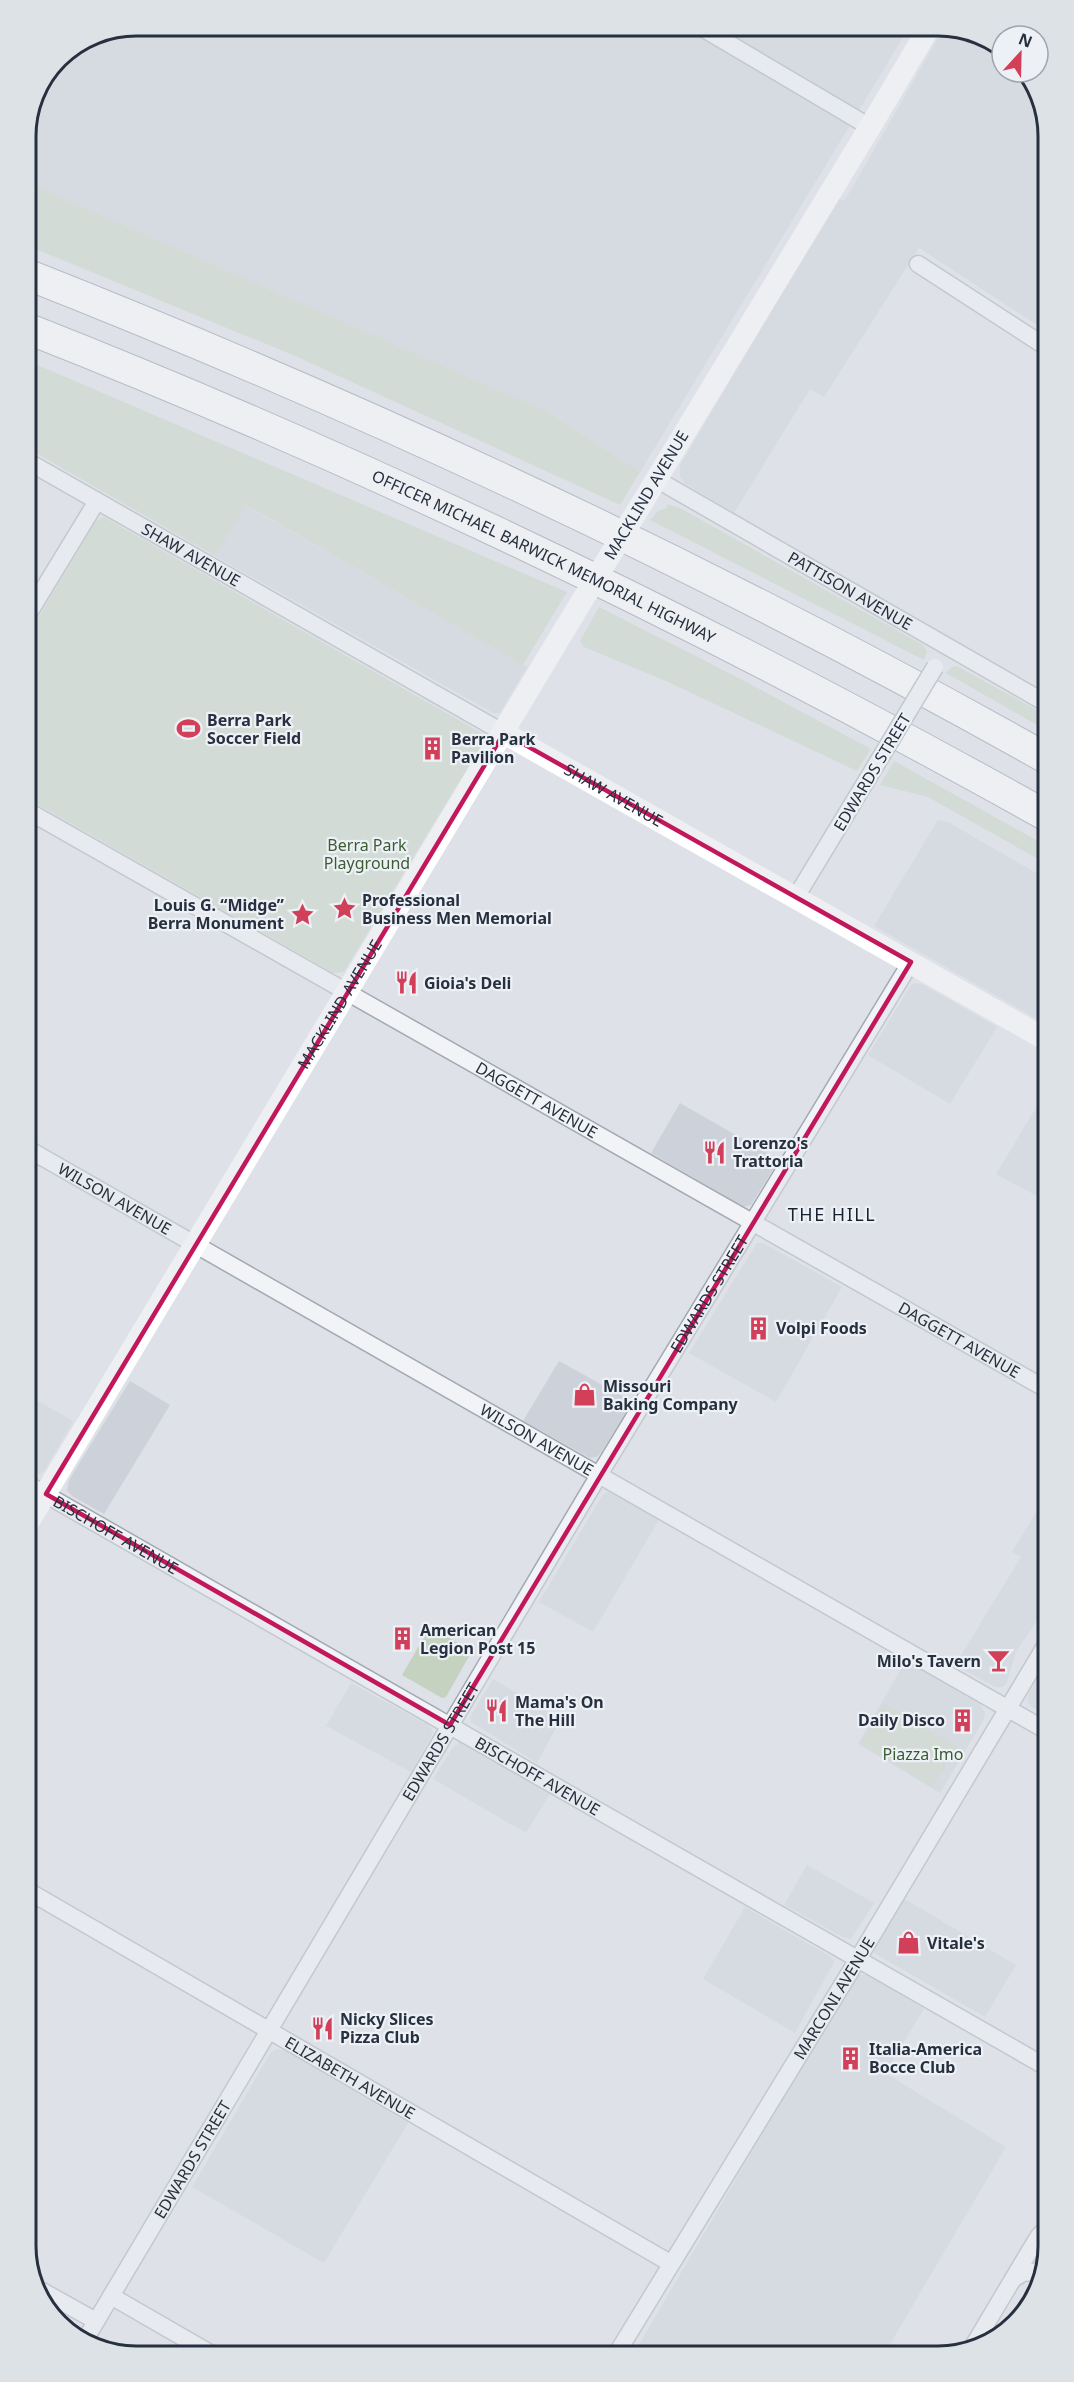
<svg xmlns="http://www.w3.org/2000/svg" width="1074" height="2382" font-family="'Noto Sans',sans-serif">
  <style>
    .built { fill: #ccd1da }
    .green { fill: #c4d2bf }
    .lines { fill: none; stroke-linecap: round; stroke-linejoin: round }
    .street-casing { stroke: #a3a9b2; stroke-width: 19 }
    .highway-casing { stroke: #85909f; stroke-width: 32 }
    .street { stroke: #f1f3f6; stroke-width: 16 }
    .secondary { stroke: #fff; stroke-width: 22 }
    .highway { stroke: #fff; stroke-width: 30 }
    .street-bridge-casing { stroke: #a3a9b2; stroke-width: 19; stroke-linecap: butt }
    .street-bridge { stroke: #f1f3f6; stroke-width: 16 }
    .secondary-bridge { stroke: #fff; stroke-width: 22 }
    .marked { fill: none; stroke: #c2185b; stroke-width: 4.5; stroke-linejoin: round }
    .labels { text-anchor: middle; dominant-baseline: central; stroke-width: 4.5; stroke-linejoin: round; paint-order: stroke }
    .street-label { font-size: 16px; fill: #27303f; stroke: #edf1f6 }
    .poi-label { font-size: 16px; font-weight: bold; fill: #27303f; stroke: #edf1f6; text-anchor: start }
    .park-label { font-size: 16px; fill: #3c5b34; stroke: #edf1f6 }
    .neighbourhood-label { font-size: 18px; letter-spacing: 1.5px; fill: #192130; stroke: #edf1f6 }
    .rim { fill: none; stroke: #27303f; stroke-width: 3 }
  </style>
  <rect width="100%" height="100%" fill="#dee2e8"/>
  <g class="built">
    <polygon points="136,26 910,26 640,472 546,411 26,182 26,129 58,58 94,34"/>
    <polygon points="945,26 1002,47 1002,72 1022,72 1043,100 1043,329 919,248 824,397 810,389 734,513 686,484 680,477 680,465 838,199 845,200"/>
    <polygon points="245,505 527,667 500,713 493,713 215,556"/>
    <polygon points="938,820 948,822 1045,878 1045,1010 1039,1020 874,926"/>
    <polygon points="916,983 924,985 997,1027 950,1104 868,1055 911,985"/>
    <polygon points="1045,1093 1046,1201 996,1174"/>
    <polygon points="680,1103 779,1160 751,1205 744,1207 651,1153"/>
    <polygon points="757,1243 763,1243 842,1287 776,1402 689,1353"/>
    <polygon points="559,1361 633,1402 600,1454 596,1457 590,1458 523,1421"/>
    <polygon points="130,1381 170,1405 104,1514 72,1496 67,1490 69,1480"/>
    <polygon points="29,1396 73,1421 45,1470 40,1474 29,1472"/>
    <polygon points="608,1492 616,1494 660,1518 593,1632 539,1602 602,1496"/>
    <polygon points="1046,1496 1047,1605 1016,1652 1007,1682 1003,1687 995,1687 955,1665 1021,1557 1012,1552"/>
    <polygon points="906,1660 981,1705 985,1713 983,1721 940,1793 858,1744"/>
    <polygon points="1047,1663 1047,1715 1032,1707 1027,1701 1029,1693"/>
    <polygon points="493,1679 561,1719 537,1763 471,1722 470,1717"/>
    <polygon points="351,1683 430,1726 433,1733 411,1772 326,1726"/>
    <polygon points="459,1742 467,1744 550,1794 526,1833 433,1779 453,1747"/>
    <polygon points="807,1865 874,1903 851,1939 843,1937 784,1905"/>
    <polygon points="903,1898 1016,1965 985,2017 874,1953 875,1947"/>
    <polygon points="745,1907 831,1957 834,1962 795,2033 703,1979"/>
    <polygon points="860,1975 869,1975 924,2009 885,2073 1006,2147 886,2351 634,2353 853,1979"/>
    <polygon points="277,2049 286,2051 408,2123 324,2263 192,2187 271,2052"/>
  </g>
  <g class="green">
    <polygon points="26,182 546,411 640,472 620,505 295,356 26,245"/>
    <polygon points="26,360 567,592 523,665 246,505 215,556 27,448"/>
    <polygon points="667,504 682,509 923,645 927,652 924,660 650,520 658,511 667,508"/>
    <polygon points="104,517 483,734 482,744 344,972 333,973 28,799 27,636 96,521"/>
    <polygon points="599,607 735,676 871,749 857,771 668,682 584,647 580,641"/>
    <polygon points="957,666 1044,714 1044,729 946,673 952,667"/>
    <polygon points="894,761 1045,845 1045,863 928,797 880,785"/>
    <polygon points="430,1627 472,1651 446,1697 442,1698 402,1675"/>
    <polygon points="884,1703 957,1747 932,1787 860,1743"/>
  </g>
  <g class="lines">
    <defs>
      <g id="street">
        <polyline points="699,26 870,127"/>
        <polyline points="918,264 1043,345"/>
        <path id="s1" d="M27,461L504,733"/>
        <path id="s2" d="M656,479L1044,702"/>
        <polyline points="27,616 97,501"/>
        <path id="s3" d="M28,811L1046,1389"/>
        <polyline points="796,897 882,755"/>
        <path id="s4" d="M28,1149L1047,1731"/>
        <path id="s5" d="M29,1485L1048,2068"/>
        <path id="s6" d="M30,1892L670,2263"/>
        <polyline points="1013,2279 1023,2273 1041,2271"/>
        <polyline points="35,2287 96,2321"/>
        <polyline points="111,2296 215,2356"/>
        <path id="s7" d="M85,2340L599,1475L911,962"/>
        <polyline points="970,2351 1038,2237 1043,2232 1048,2231"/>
        <path id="s8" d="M617,2353L858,1959L1047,1643"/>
      </g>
      <g id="highway">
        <path d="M26,274C376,412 717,573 1044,757"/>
        <path id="s11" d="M26,328C377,466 716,631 1045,815"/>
      </g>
    </defs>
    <use href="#street" class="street-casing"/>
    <use href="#highway" class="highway-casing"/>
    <use href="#street" class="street"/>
    <g class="secondary">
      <polyline points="636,513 870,127 930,26"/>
      <path id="s9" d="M504,733L1045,1039"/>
      <path id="s10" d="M29,1521L566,627"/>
    </g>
    <use href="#highway" class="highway"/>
    <defs>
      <polyline id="street-bridge" points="882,755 935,667"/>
    </defs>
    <use href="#street-bridge" class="street-bridge-casing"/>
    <use href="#street-bridge" class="street-bridge"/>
    <polyline class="secondary-bridge" points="566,627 636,513"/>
  </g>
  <path d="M0 0H1074V2382H0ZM504,733L911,962L450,1725L46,1494Z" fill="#dee2e8" fill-opacity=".55" fill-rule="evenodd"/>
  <path class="marked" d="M504,733L911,962L450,1725L46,1494Z"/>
  <defs>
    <symbol id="stadium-bare" viewBox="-9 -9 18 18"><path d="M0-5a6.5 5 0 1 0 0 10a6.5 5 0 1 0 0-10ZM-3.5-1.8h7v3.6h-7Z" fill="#d13f58" stroke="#edf1f6" stroke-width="2.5" paint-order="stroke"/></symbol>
    <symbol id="building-bare" viewBox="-9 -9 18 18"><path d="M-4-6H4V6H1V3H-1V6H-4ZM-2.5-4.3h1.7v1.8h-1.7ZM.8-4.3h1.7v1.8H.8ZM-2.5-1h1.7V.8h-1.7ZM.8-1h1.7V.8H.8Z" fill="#d13f58" stroke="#edf1f6" stroke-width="2.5" paint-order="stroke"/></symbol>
    <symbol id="sight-bare" viewBox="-9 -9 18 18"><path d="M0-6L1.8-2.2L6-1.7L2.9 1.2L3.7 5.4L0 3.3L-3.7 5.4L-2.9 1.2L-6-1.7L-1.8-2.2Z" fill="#d13f58" stroke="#edf1f6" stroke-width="2.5" paint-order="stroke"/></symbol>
    <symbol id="restaurant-bare" viewBox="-9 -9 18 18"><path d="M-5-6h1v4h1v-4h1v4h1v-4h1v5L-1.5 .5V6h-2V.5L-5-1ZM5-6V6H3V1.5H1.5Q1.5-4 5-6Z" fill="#d13f58" stroke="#edf1f6" stroke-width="2.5" paint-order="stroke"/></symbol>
    <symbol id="shop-bare" viewBox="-9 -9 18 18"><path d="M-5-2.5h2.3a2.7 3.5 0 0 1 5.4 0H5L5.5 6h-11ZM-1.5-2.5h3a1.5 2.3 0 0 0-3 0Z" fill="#d13f58" stroke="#edf1f6" stroke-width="2.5" paint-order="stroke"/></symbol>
    <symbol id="bar-bare" viewBox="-9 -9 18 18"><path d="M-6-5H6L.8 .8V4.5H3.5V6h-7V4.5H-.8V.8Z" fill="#d13f58" stroke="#edf1f6" stroke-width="2.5" paint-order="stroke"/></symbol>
  </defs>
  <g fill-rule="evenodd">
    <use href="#stadium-bare" x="172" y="712" width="33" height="33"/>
    <use href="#building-bare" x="416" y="732" width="33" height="33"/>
    <use href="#sight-bare" x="328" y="892" width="33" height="33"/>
    <use href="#sight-bare" x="286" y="898" width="33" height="33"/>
    <use href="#restaurant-bare" x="390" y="966" width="33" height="33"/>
    <use href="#restaurant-bare" x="698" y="1136" width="33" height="33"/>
    <use href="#building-bare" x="742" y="1312" width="33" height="33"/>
    <use href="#shop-bare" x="568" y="1378" width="33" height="33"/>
    <use href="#building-bare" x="386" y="1622" width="33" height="33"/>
    <use href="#bar-bare" x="982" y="1644" width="33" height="33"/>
    <use href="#restaurant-bare" x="480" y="1694" width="33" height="33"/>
    <use href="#building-bare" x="946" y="1704" width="33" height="33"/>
    <use href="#shop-bare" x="892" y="1926" width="33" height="33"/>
    <use href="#restaurant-bare" x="306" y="2012" width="33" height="33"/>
    <use href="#building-bare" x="834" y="2042" width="33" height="33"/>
  </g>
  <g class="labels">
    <g class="street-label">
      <text transform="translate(646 495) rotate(-59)">MACKLIND AVENUE</text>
      <text stroke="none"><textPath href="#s1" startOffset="189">SHAW AVENUE</textPath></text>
      <text stroke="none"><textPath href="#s11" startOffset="566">OFFICER MICHAEL BARWICK MEMORIAL HIGHWAY</textPath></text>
      <text stroke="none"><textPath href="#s2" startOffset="224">PATTISON AVENUE</textPath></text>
      <text transform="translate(872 772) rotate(-59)">EDWARDS STREET</text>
      <text stroke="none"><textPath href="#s9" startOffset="126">SHAW AVENUE</textPath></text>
      <text stroke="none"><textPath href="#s10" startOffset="603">MACKLIND AVENUE</textPath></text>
      <text stroke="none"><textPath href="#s3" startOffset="585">DAGGETT AVENUE</textPath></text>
      <text stroke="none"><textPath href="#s4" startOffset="100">WILSON AVENUE</textPath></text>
      <text stroke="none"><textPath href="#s7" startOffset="1218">EDWARDS STREET</textPath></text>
      <text stroke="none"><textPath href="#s3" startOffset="1071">DAGGETT AVENUE</textPath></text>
      <text stroke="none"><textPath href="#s4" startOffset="586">WILSON AVENUE</textPath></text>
      <text stroke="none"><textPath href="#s5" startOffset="100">BISCHOFF AVENUE</textPath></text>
      <text stroke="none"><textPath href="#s7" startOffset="696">EDWARDS STREET</textPath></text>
      <text stroke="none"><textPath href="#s5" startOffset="586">BISCHOFF AVENUE</textPath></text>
      <text stroke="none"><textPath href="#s8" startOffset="416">MARCONI AVENUE</textPath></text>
      <text stroke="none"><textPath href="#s6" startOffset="370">ELIZABETH AVENUE</textPath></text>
      <text stroke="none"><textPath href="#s7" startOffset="210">EDWARDS STREET</textPath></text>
    </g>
    <g class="poi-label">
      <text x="207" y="720">Berra Park<tspan x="207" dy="18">Soccer Field</tspan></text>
      <text x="451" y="739">Berra Park<tspan x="451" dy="18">Pavilion</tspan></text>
      <text x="362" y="900">Professional<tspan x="362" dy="18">Business Men Memorial</tspan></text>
      <text x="284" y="905" text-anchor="end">Louis G. “Midge”<tspan x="284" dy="18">Berra Monument</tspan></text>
      <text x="424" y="983">Gioia's Deli</text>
      <text x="733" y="1143">Lorenzo's<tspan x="733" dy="18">Trattoria</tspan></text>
      <text x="776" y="1328">Volpi Foods</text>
      <text x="603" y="1386">Missouri<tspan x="603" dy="18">Baking Company</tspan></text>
      <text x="420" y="1630">American<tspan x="420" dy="18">Legion Post 15</tspan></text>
      <text x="981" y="1661" text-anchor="end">Milo's Tavern</text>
      <text x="515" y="1702">Mama's On<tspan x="515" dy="18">The Hill</tspan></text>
      <text x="945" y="1720" text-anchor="end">Daily Disco</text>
      <text x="927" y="1943">Vitale's</text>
      <text x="340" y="2019">Nicky Slices<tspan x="340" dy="18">Pizza Club</tspan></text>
      <text x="869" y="2049">Italia-America<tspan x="869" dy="18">Bocce Club</tspan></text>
    </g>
    <g class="park-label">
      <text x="367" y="845">Berra Park<tspan x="367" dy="18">Playground</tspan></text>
      <text x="923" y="1754">Piazza Imo</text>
    </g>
    <g class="neighbourhood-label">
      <text x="832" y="1214">THE HILL</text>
    </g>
  </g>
  <path d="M0 0H1074V2382H0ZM136 36H938A100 100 0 0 1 1038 136V2246A100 100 0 0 1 938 2346H136A100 100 0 0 1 36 2246V136A100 100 0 0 1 136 36Z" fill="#dde2e7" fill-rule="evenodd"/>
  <path class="rim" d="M136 36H938A100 100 0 0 1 1038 136V2246A100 100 0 0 1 938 2346H136A100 100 0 0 1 36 2246V136A100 100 0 0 1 136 36Z"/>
  <g transform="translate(1020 54) rotate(22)"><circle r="28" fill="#edf1f6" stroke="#9ea4ad" stroke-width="1.5"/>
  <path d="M0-4.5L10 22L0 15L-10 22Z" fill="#d13f58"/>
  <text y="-9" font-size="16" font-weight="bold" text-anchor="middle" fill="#27303f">N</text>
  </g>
</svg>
